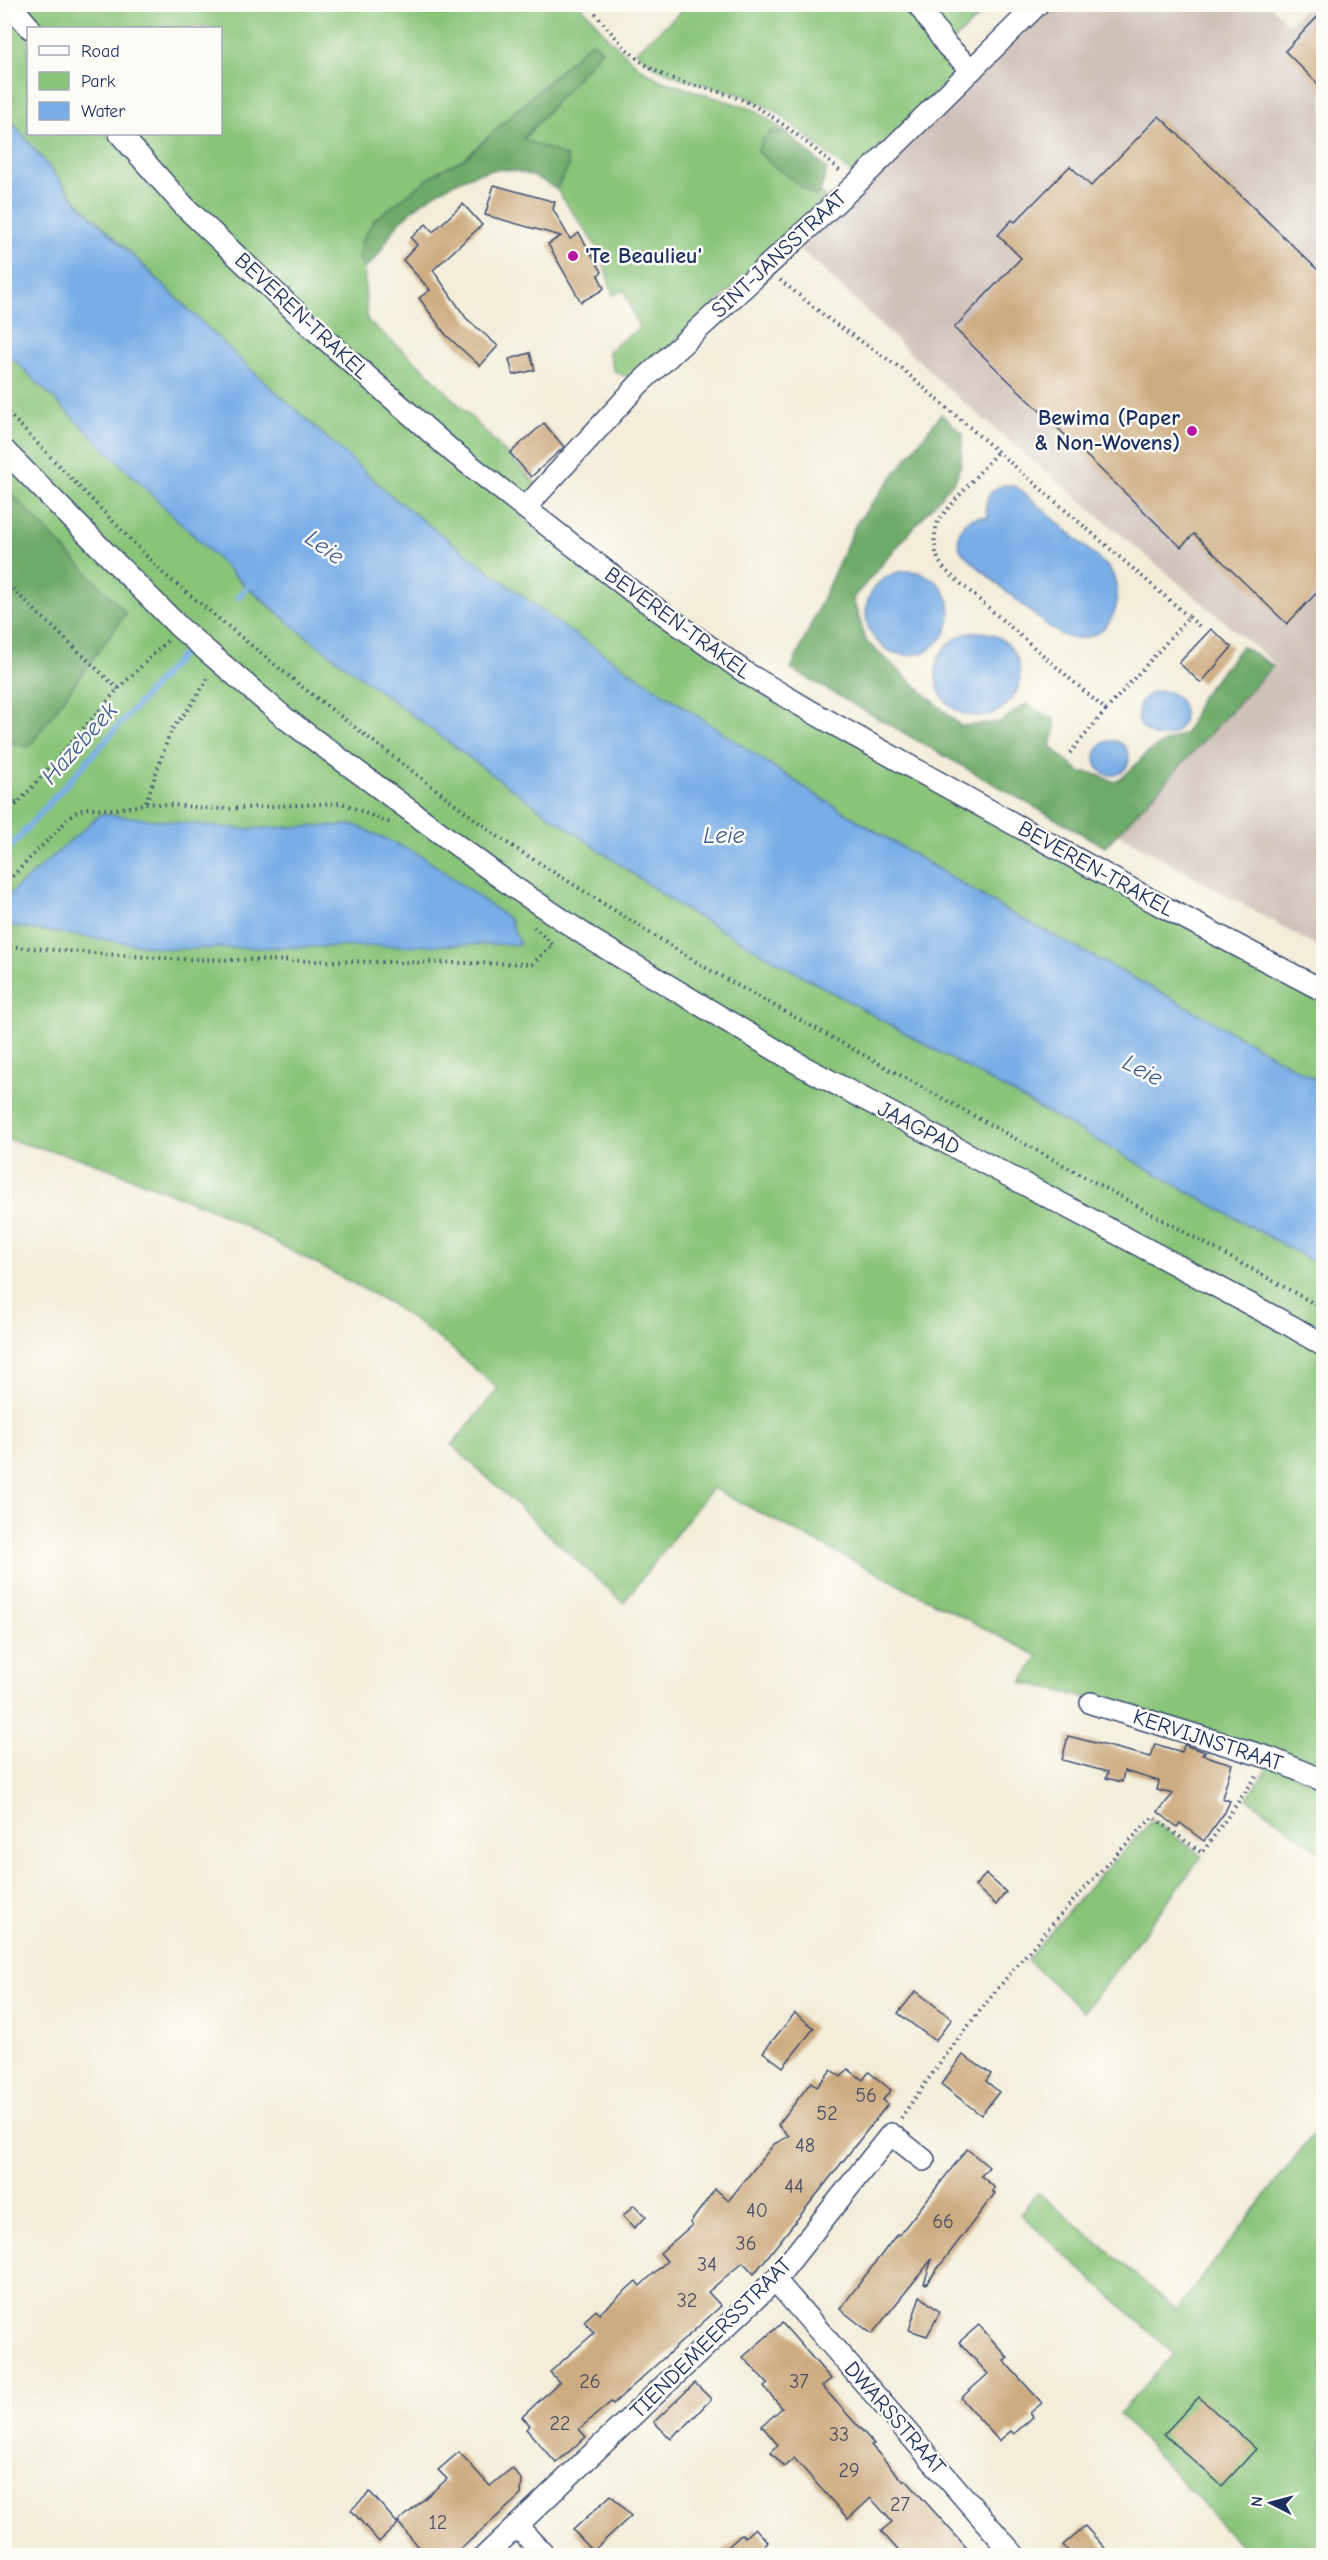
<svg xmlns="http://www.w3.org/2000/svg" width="1328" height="2560" font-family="'Comic Neue',sans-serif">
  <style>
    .industrial { fill: #cfc1ba }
    .green { fill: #89c479; stroke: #527a6c; stroke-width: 1.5; fill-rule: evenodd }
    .forest { fill: #6eaa69; stroke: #446c64; stroke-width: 1.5 }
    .water { fill: #78ade6; stroke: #4a6ea2; stroke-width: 1.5 }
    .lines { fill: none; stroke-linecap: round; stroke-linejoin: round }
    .stream { stroke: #78ade6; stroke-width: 6 }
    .building { fill: #cdac81 }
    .minor-casing { stroke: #3b4c70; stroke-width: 24 }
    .path { stroke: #3b4c70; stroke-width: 4; stroke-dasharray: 1.5 4.5; stroke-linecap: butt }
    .minor { stroke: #fff; stroke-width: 21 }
    .poi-dot { fill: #b5179e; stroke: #fdfcf7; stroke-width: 2 }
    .labels { text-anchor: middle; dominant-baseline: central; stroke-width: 5; stroke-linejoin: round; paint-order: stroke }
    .number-label { font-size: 20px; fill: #484e67 }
    .street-label { font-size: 22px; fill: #1b2f5e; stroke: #fdfcf7 }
    .poi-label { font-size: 22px; font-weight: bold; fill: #1b2f5e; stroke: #fdfcf7; text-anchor: start }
    .water-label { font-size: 24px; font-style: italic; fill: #3c5b8e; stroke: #fdfcf7 }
  </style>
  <rect width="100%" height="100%" fill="#fdfcf7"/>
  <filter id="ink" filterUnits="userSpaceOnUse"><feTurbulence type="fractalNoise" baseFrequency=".0167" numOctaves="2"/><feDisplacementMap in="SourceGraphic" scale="12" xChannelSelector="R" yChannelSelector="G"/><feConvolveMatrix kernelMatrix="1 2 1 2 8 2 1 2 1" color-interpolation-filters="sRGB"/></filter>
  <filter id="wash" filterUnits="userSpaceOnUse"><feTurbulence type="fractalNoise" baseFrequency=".008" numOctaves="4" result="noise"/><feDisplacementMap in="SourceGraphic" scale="24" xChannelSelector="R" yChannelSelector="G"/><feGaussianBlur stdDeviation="1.35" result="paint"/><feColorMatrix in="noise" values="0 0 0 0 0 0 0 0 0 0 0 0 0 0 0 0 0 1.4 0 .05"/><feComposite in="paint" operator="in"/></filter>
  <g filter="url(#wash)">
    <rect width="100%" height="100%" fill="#f3edd9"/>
    <polygon class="industrial" points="1053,5 1270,5 1288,24 1308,5 1323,5 1323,950 1117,833 1275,664 956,396 798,247"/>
    <g class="green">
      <polygon points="914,4 963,66 852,174 777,112 743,95 680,78 653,66 636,51 689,5"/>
      <path d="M4,5H581L610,40L641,69L662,81L755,110L787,133L772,131L757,151L772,165L815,196L820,192L825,196L822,201L753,269L637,376H625L614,371L608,351L639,328L624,290L613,295L600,251L556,189L569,166L523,140L601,50L592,41L464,159L439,171L374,220L358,257L364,268L367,320L424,369L536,484L521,516L625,595L1323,999V1084L1173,999L1005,910L816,795L562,626L396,500L246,365L76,200L5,113ZM28,28H220V134H28Z"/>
      <polygon points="924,5 991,5 950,44"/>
      <polygon points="4,349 244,585 298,630 501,781 682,908 1323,1267 1323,1773 1123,1703 1079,1696 1022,1682 1038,1656 712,1488 623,1603 452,1445 498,1389 450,1347 388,1302 216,1211 87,1160 5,1139"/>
      <polygon points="1271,1763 1323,1787 1323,1854 1247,1798"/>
      <polygon points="1153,1820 1202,1856 1084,2012 1027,1960 1092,1884"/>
      <polygon points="1323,2121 1323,2555 1250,2555 1119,2414 1174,2354 1020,2214 1038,2192 1177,2310"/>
    </g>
    <g class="forest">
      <path d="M592,41L602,50L523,139L566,156L569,166L556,189C541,178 527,172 509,170C475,166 423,197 400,222C386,236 381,259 364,268L358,257L361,242L374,220L439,171L464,159Z"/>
      <polygon points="772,131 787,133 827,169 820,192 815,196 772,165 757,151 763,139"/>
      <path d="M941,414L963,434L961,463L956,479L853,598L866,641L961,726L1000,722L1026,704L1054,719L1056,729L1050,746L1081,773H1093L1115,782C1126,776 1131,769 1140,760C1153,746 1169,740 1186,733L1201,697L1242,646L1273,666L1105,847L791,669L856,524Z"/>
      <polygon points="5,487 126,613 29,747 5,742"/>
    </g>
    <g class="water">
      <polygon points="5,113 76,201 246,365 396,500 562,626 816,795 1005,910 1173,999 1323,1084 1323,1267 682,908 501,781 298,630 232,573 5,351"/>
      <path d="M1004,485L1014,486L1021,490L1109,568C1132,603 1104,651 1062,635C1050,630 968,560 960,549C954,529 968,513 988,518C983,503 987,490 1004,485Z"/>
      <circle cx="908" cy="613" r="42"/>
      <circle cx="978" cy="674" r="42"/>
      <circle cx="1161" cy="714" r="23"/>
      <circle cx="1112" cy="758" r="17"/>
      <polygon points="101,814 240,829 355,825 422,856 509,919 520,944 169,949 5,925 5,898"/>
    </g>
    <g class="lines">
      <g class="stream">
        <polyline points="238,597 252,582"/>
        <polyline points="4,854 181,656"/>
      </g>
    </g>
    <g id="blocks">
      <g class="building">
        <polygon points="1323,11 1323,89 1285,51"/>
        <polygon points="1159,116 1323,275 1323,586 1287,624 1194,534 1181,547 954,328 1021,258 998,235 1012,220 1015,222 1070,166 1091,186"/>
        <polygon points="494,185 555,202 553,209 570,239 579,233 602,272 598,275 604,288 601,291 581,302 548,244 561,236 485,215"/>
        <polygon points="463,204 482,225 433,270 466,318 498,346 480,366 446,335 419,298 430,290 403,260 417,245 411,238 426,224 433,232"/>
        <polygon points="530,353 535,370 513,375 509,359"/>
        <polygon points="544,423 564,447 531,477 510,453"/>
        <polygon points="1211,629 1232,647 1201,683 1179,663"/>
        <polygon points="1068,1736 1151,1757 1155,1744 1182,1752 1184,1745 1205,1752 1202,1755 1232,1764 1222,1798 1230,1801 1225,1812 1204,1841 1180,1823 1177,1827 1158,1812 1173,1794 1157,1790 1159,1781 1124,1771 1122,1782 1106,1778 1108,1772 1062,1760"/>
        <polygon points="986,1874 1006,1892 996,1905 975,1886"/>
        <polygon points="916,1991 952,2019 935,2041 898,2013"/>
        <polygon points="795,2013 814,2028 783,2067 763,2052"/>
        <polygon points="963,2055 991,2074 986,2081 999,2092 981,2115 941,2084"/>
        <polygon points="848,2069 863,2080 869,2072 891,2090 883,2100 888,2104 754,2274 743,2262 708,2292 721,2306 613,2404 611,2402 579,2429 586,2437 556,2463 526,2429 530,2425 522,2417 559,2382 550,2372 594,2333 584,2321 596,2310 599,2314 636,2281 640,2286 667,2261 660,2253 692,2225 690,2223 715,2189 729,2200 774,2144 789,2136 778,2125 811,2082 817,2087 831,2070 841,2077"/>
        <polygon points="967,2149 989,2167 981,2176 994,2187 993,2192 995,2193 926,2284 924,2283 932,2259 872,2334 840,2309 897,2234 899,2235"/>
        <polygon points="634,2205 646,2217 634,2228 623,2216"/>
        <polygon points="920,2296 940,2312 927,2336 909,2330"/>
        <polygon points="782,2323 831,2379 822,2386 874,2444 871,2445 904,2482 906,2480 974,2556 903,2556 881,2531 892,2522 871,2498 848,2519 794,2458 784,2467 771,2452 778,2445 762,2426 782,2408 764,2387 768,2384 743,2357"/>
        <polygon points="979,2325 1008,2358 1004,2361 1042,2403 1030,2413 1033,2417 1014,2434 1011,2431 999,2441 961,2398 988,2374 959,2342"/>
        <polygon points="695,2383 711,2399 681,2431 679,2430 671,2439 654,2422"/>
        <polygon points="1199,2397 1256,2449 1222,2486 1164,2434"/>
        <polygon points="459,2452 490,2486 512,2468 522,2480 521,2495 453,2556 425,2556 398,2522 447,2479 438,2470"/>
        <polygon points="370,2492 398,2524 379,2542 351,2510"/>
        <polygon points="611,2495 631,2516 593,2551 573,2530"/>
        <polygon points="1085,2526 1112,2556 1072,2556 1063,2545"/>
        <polygon points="755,2528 768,2542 757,2551 761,2556 718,2556 742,2534 745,2537"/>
      </g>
    </g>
  </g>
  <g filter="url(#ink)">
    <use href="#blocks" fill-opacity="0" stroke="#3b4c70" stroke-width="1.5"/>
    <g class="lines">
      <defs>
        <g id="minor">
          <polyline points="10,4 30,28"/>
          <polyline points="918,4 947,46 972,70"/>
          <polyline points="120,134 185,207 316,331 453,452 633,592 746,673 812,712 1160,905 1324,991"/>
          <polyline points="4,450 179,627 285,718 512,886 594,941 804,1067 1293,1327 1324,1346"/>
          <polyline points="525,508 640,383 855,185 1038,4"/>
          <polyline points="1091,1703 1270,1758 1324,1781"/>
          <polyline points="775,2280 1015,2556"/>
          <polyline points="517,2526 545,2556"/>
          <polyline points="485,2556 775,2280 891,2134 924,2160"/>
        </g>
      </defs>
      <use href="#minor" class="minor-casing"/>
      <g class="path">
        <path d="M588,4C606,26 625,52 649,67C676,85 710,87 740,99C772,112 815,149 841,172"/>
        <path d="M780,280L831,321L902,369L1189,617L1106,710L944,569C933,554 932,537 939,519L998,451"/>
        <polyline points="4,409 164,574 301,686 501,839 706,968 1324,1309"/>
        <polyline points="4,581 118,689"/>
        <polyline points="1189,617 1199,626"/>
        <polyline points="1070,753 1106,710"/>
        <polyline points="4,798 19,803"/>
        <polyline points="146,802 171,730 190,707 209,677"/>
        <polyline points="4,819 118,689 167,641"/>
        <polyline points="4,885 74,813 86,808 112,809 132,807 146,803 220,809 342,803 392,824"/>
        <polyline points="4,946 171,959 532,964 553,945 534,927"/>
        <path d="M901,2118C975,2010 1060,1910 1153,1817L1202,1853L1258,1774"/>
      </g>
      <use href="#minor" class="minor"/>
    </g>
  </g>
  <g class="poi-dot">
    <circle cx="573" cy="256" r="6"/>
    <circle cx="1192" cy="431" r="6"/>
  </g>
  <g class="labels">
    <g class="number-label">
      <text x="866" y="2095">56</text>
      <text x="827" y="2113">52</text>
      <text x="805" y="2145">48</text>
      <text x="794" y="2186">44</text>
      <text x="757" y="2210">40</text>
      <text x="943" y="2221">66</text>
      <text x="746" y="2243">36</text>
      <text x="707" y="2264">34</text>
      <text x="687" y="2300">32</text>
      <text x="590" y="2381">26</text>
      <text x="799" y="2381">37</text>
      <text x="560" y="2423">22</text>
      <text x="839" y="2434">33</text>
      <text x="849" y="2470">29</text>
      <text x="900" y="2504">27</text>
      <text x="438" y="2522">12</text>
    </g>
    <g class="street-label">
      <text transform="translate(779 254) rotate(-43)">SINT-JANSSTRAAT</text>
      <text transform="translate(302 316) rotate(43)">BEVEREN-TRAKEL</text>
      <text transform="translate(678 623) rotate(36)">BEVEREN-TRAKEL</text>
      <text transform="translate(1096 869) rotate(29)">BEVEREN-TRAKEL</text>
      <text transform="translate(919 1128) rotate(28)">JAAGPAD</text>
      <text transform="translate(1208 1740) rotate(18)">KERVIJNSTRAAT</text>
      <text transform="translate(711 2338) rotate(-45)">TIENDEMEERSSTRAAT</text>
      <text transform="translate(895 2418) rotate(49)">DWARSSTRAAT</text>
    </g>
    <g class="poi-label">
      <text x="585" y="256">'Te Beaulieu'</text>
      <text x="1180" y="418" text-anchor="end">Bewima (Paper<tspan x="1180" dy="25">&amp; Non-Wovens)</tspan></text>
    </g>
    <g class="water-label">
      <text transform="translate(325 547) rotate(36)">Leie</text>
      <text transform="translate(79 743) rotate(-48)">Hazebeek</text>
      <text x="724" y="835">Leie</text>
      <text transform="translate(1143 1070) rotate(28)">Leie</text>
    </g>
  </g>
  <rect width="1328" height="2560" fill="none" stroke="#fdfcf7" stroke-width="24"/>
  <rect x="27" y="27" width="195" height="108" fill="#fdfcf7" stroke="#a3aaba" stroke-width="1.5"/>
  <rect x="39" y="46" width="30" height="9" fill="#ffffff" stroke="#a3aaba" stroke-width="1.5"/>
  <text x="81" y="57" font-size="18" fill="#1b2f5e">Road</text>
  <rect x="39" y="72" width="30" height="18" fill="#89c479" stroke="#a3aaba" stroke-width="1.5"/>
  <text x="81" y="87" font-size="18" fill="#1b2f5e">Park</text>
  <rect x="39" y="102" width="30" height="18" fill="#78ade6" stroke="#a3aaba" stroke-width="1.5"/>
  <text x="81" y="117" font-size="18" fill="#1b2f5e">Water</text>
  <g transform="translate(1271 2503) rotate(276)" stroke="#fdfcf7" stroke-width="4.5" paint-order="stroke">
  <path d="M0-4.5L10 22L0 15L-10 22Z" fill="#1b2f5e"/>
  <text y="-9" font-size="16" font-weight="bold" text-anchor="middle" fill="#1b2f5e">N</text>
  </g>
</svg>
